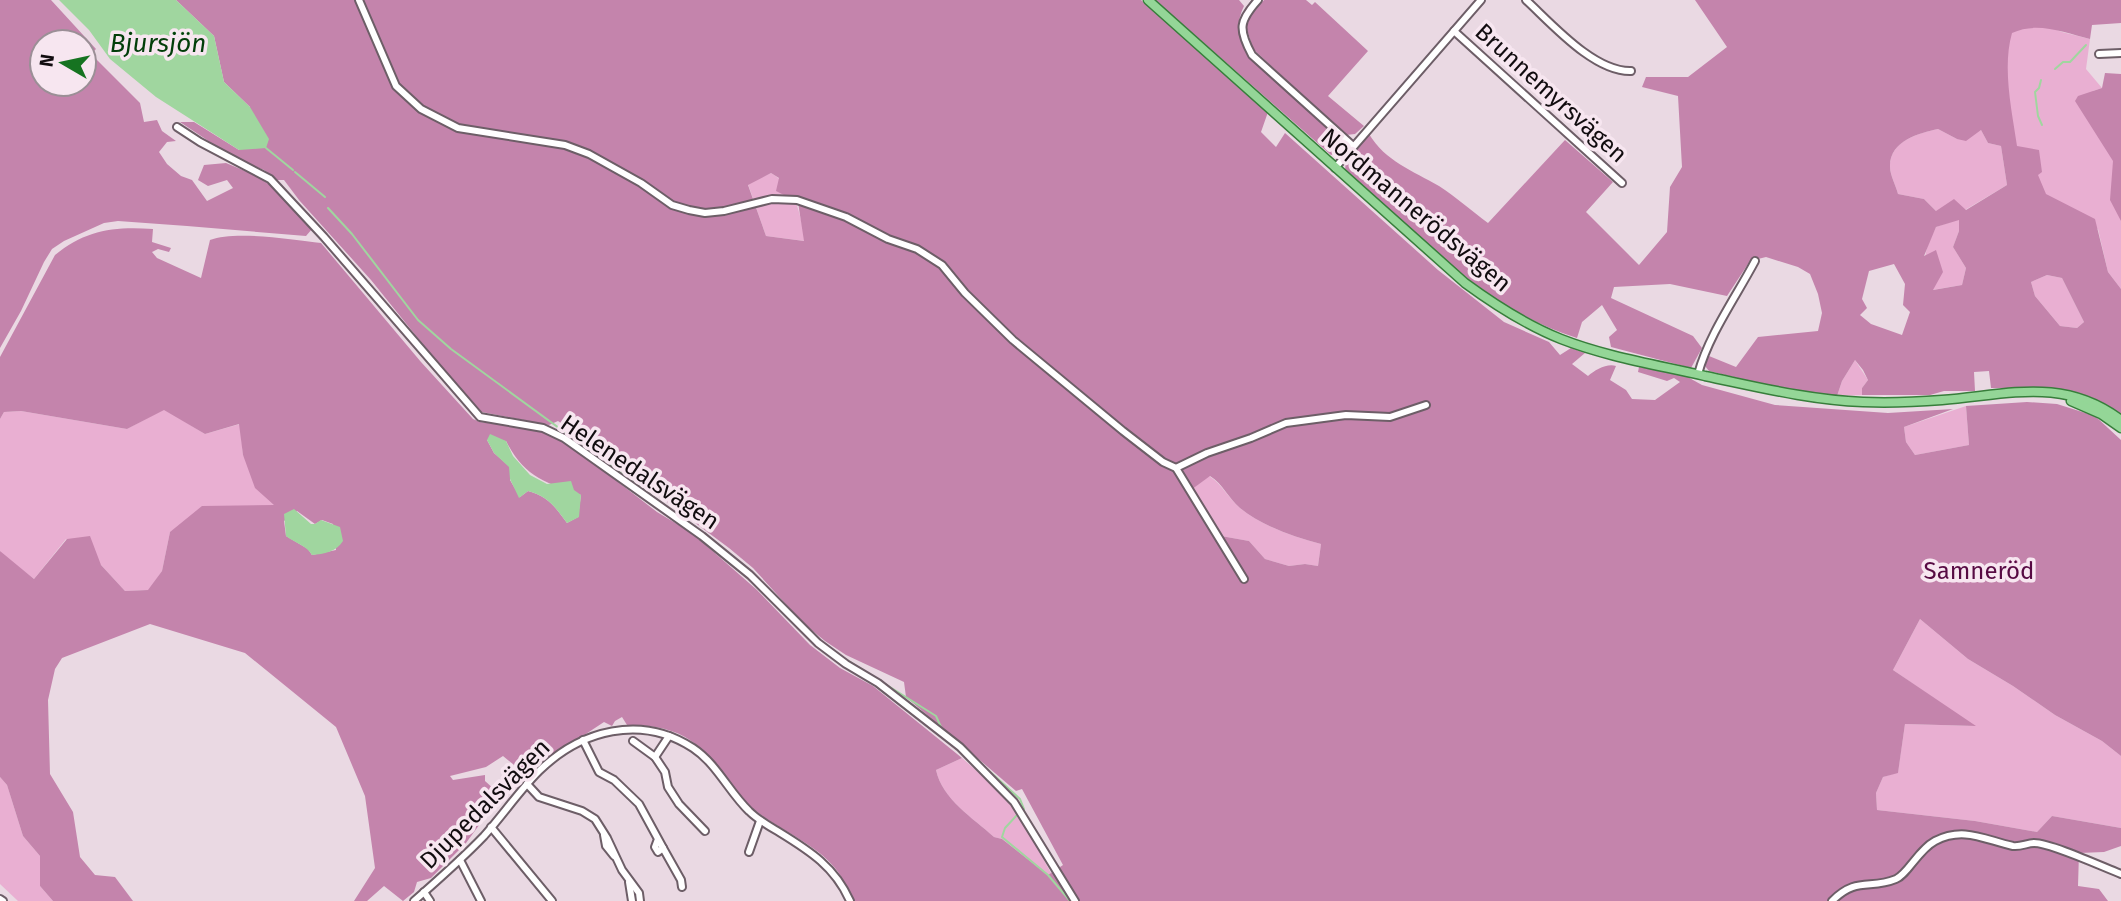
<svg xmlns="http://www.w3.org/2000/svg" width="2121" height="901" font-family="'Fira Sans',sans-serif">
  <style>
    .green { fill: #e9afd2 }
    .forest { fill: #c484ac; fill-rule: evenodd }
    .water { fill: #a0d69f }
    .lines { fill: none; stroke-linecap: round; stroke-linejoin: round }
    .stream { stroke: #a0d69f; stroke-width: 2 }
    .minor-casing { stroke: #6d5e67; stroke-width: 10 }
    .major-casing { stroke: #377e3b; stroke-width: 11 }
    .minor { stroke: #fff; stroke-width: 6 }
    .major { stroke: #94d697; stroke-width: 8 }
    .labels { text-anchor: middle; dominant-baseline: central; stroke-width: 7; stroke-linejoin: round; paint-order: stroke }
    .street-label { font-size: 24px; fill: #110c0f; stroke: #f7e6f0 }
    .park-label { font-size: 24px; fill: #570a43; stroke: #f7e6f0 }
    .water-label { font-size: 26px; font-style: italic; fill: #023e0a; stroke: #f7e6f0 }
  </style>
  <rect width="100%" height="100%" fill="#ead9e3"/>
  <g class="green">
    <polygon points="1998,8 2062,32 2090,39 2086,69 2102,88 2093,91 2114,132 2121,221 2121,289 2108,272 2098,229 2031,207 1982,48"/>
    <path d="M1938,129L1957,139L1981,130L1988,143L2001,146L2007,185L1965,210L1936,211L1924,199L1898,194C1896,186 1890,175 1890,167C1889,141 1919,133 1938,129Z"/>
    <path d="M771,173C797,189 800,213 805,241L766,236L748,184Z"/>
    <path d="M1959,219V231L1953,247L1966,268L1962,285L1932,290C1924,258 1921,258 1936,227Z"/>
    <polygon points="2047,275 2062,278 2084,322 2077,328 2060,326 2035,296 2031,282"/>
    <polygon points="1855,360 1868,380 1862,388 1862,395 1837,396 1842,381"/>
    <polygon points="1966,406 1969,445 1915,455 1906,442 1904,427"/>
    <polygon points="164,409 205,434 240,424 243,455 275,505 170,532 162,571 149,590 125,591 101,565 66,539 34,579 2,554 0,551 0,419 4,412 21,411 127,429"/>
    <path d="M1209,476C1222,484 1229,499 1240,508C1262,526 1294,537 1321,544L1318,566L1305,564L1289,566L1265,559L1249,541L1221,536L1191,490Z"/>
    <polygon points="1920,619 1968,659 2013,686 2055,715 2102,741 2121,756 2121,828 2052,816 2037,832 1975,821 1877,810 1876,793 1883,777 1898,772 1905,724 1974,726 1893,670"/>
    <path d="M962,758L995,787L1017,811L1051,873L1048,875L1002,839L994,837C973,818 942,799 936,770Z"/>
    <polygon points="0,777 7,785 23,836 40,856 40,886 53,901 18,901 0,884"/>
  </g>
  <g class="forest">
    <path d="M0,0H51L96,49L91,54L140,103L144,122L157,120L162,131L176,141L167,142L159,152L167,164L181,176L192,180L207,201L233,188L227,180L208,186L198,180L204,165L226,163L257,176L274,188L312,229L306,236L187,226L118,221L104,223L64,241L52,249L44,262L21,311L0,348ZM42,42H84V84H42Z"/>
    <path d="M176,0H1141L1268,112L1261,132L1276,147L1285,133L1438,270L1504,322L1549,342L1560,355L1571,348L1585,353L1572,364L1588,376C1595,370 1607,363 1616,366L1610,380L1626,390L1632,399L1655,400L1680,382L1674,378L1667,381L1638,372L1639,367L1684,375L1702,385L1775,405L1888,413L1953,409L1904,427L1906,442L1915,455L1969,445L1966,406L2027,402L2057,404L2095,416L2121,440V756L2102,741L2055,715L2013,686L1968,659L1920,619L1893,670L1976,726L1905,724L1898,773L1883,777L1876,793L1877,810L1975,821L2037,832L2052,816L2121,828V846L2104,852L2079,853L2078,886L2099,889L2108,901H853C848,889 843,878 835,868C813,841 773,828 748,804C725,783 713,753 685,737C667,727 647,725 627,725L622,717L615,721L612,726L604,722L551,757L523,781L520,779L524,773L503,756L486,767L450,776L453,780L485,775V781L495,790L486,798L485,817L466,843L431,878L417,882L414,892L403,901L384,886L367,901H354L375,868L365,796L336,727L245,653L150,624L62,658L55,669L48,700L50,774L73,812L80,857L95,875L115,877L133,901H53L40,886V856L23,836L7,785L0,777V551L34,579L67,539L90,536L101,565L125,591L148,590L162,571L170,532L202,506L274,505L255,488L243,455L239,424L205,434L164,410L127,429L21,411L4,412L0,419V357L55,255C85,230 115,226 153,229L152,242L171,248L169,252L158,249L152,252L157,258L201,278L210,240C236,230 292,240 321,243L421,362L473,419L480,422L535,429L549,433L570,445L657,512L692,533L757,590L810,645L840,668L873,686L962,758L936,770C942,799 973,818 994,837L1002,839L1048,875L1063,865L1022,789L1016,791L906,697L904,682L846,655L825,641L803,623L753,568L729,548L558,421L549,425L482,412L446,373L371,280L299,200L284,180H277L264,170L234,158L180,122H194L239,150L250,107L224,82L214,36ZM771,173L779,178L776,191L798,202L804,241L766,236L748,185ZM487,440L506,441C524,477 546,483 581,495L578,517L567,523C556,508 548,496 528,491L520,497L510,480V467L494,453ZM1210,476C1223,484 1229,499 1240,508C1262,526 1294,537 1321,544L1318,566L1305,564L1289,566L1265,559L1249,541L1221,536L1191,490ZM297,511L315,524L322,520L333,524L336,550L312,555L308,549L286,536L284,521Z"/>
    <path d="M1155,0H1239L1244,6C1235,24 1238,40 1250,57L1340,141L1341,151L1331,155Z"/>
    <polygon points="1264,0 1306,0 1312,5 1315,2 1368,51 1328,96 1364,126 1355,134 1346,135 1253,49 1246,26 1248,18"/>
    <path d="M1695,0H2121V23L2092,25L2090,39C2065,33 2037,21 2012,33C2002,68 2012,111 2017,146L2039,150L2042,172L2038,175L2046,194L2095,219L2108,272L2121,289V415L2081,395L2055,389L1991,388L1989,371L1974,372L1975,391H1944L1930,395H1862V388L1868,380L1863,370L1855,360L1842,381L1837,396L1775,387L1709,371L1705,366L1709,356L1736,367L1758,337L1818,331L1822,313L1818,294L1810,274L1798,267L1766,257L1750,261L1727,296L1670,284L1614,287L1611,298L1693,336L1702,348L1691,368L1611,347L1609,337L1617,330L1602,305L1582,322L1577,338C1484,309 1416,233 1345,170L1346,161L1369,134C1385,161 1413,171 1439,186C1456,197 1472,211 1488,223L1565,140L1613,182L1586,212L1639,265L1667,232L1670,187L1682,167L1678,96L1642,87L1646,77H1688L1727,47ZM1938,129L1957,139L1966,141L1981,130L1988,143L2001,146L2007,185L1966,210L1954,199L1936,211L1924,199L1898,194C1896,186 1890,175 1890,167C1889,141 1919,133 1938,129ZM1959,220V231L1953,247L1966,268L1962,285L1933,290L1943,272L1936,250L1924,256L1936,227ZM1894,264L1905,284L1903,305L1910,312L1902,335L1871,324L1860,315L1867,308L1862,299L1869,271ZM2047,275L2062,278L2084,322L2077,328L2060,326L2035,296L2031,282Z"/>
    <polygon points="2105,73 2121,74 2121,221 2110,200 2113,161 2075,101 2078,96 2102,88"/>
  </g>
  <g class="water">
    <polygon points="59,0 176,0 214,36 224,82 250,107 269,139 266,148 239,150 156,97 110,59 89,30"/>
    <path d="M490,434L506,441L513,456L530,475L547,484L571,481L574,490L581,495L579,517L567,523C556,508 548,496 528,491L519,498L510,479L509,467L494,453L487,440Z"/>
    <path d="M294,509L311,524H315L321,520L340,527L343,541C336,552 324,554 312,555C306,545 295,543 286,536L284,514Z"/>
  </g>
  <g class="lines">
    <g class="stream">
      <polyline points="2055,69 2063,62 2070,62 2086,45"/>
      <polyline points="2041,80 2039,88 2035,92 2038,116 2042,125"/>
      <polyline points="266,148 293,170"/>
      <polyline points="295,172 325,197"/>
      <polyline points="328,208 352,234 418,320 451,349 700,531"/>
      <polyline points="707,536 753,573 781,602"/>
      <polyline points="839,655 936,716 941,727 946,733"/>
      <polyline points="977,760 1020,799 1024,809 1022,810"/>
      <polyline points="1018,814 1005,828 1002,837 1048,875 1070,901"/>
    </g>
    <defs>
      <g id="minor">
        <polyline points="359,0 396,86 421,109 458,128 565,145 589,154 641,183 672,205 689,210 705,213 724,211 772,199 797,200 846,217 888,239 917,249 942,265 965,293 1013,340 1123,431 1163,462 1176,468 1244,579"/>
        <path d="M1258,0C1239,21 1238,29 1252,55L1353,146"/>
        <path d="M1526,0C1552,24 1594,72 1631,71"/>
        <polyline points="1454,31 1622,183"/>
        <polyline points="2099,54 2121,53"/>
        <polyline points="177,127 200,142 270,179 324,237 480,417 543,428 564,438 702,536 750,575 818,643 846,664 878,683 960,747 1014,802 1075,901"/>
        <polyline points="1335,168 1481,0"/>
        <path d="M1698,374C1709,334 1736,297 1755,261"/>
        <polyline points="1176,468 1207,453 1251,438 1286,423 1346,415 1390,417 1426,405"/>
        <polyline points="583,740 599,772 614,780 639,804 663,848 658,852 655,847 658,839"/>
        <polyline points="633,741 655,757 665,772 668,787 679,804 705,831"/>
        <polyline points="655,757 669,736"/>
        <polyline points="527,784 539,797 582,811 595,819 607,838 622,870 639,893 640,901"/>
        <polyline points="491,827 552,901"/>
        <polyline points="604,835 606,846 614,856"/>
        <polyline points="663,848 681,880 682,887"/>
        <polyline points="749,852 760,821"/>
        <polyline points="460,860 481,901"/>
        <polyline points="629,882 632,901"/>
        <polyline points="424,892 430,901"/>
        <polyline points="0,899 3,901"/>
        <path d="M414,901C438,880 462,859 484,836C503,815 519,791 539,771C581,730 641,714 693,748C717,764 729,792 749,811C758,820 769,826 779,832C810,851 835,867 850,901"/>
        <path d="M1832,901C1857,876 1870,890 1896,879C1908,874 1918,850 1935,841C1964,826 1985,840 2013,846C2021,847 2027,843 2034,843C2051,843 2103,867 2121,874"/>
      </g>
      <g id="major">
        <path d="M1148,0L1465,283C1495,305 1526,325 1561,339C1607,357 1658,365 1705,376C1758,387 1809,400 1863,402C1889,403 1916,402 1942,400C2007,395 2063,376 2121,420"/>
        <polyline points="2071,401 2101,414 2121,428"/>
      </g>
    </defs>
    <use href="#minor" class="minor-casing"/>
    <use href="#major" class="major-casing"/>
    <use href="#minor" class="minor"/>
    <use href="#major" class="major"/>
  </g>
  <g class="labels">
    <g class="street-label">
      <text transform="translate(1551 93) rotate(42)">Brunnemyrsvägen</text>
      <text transform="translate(1416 210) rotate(40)">Nordmannerödsvägen</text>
      <text transform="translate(640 472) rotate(34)">Helenedalsvägen</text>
      <text transform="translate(485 804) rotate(-45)">Djupedalsvägen</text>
    </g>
    <g class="park-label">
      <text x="1979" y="571">Samneröd</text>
    </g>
    <g class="water-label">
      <text x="158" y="43">Bjursjön</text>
    </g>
  </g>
  <g transform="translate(63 63) rotate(279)"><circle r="33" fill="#f7e6f0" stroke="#9b8f96" stroke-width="2"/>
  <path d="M0-5L12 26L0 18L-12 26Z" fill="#167321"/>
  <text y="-10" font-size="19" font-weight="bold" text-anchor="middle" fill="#110c0f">N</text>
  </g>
</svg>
